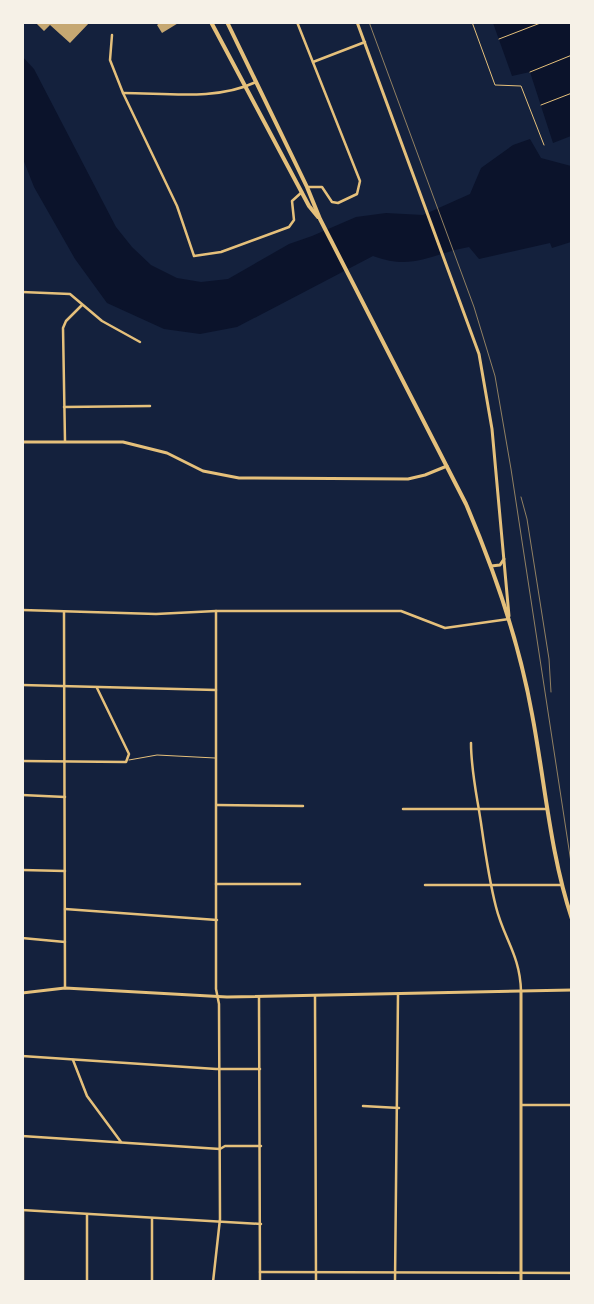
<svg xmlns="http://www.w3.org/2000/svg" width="594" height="1304" font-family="Georgia,serif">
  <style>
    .water { fill: #0b132b }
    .building { fill: #c6a872 }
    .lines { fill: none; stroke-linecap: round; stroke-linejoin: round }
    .path { stroke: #e5c07b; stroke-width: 1 }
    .service { stroke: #e5c07b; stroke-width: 1 }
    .minor { stroke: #e5c07b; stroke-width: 2.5 }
    .tertiary { stroke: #e5c07b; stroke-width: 3 }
    .primary { stroke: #e5c07b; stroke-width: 4 }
    .rail { stroke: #918062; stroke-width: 1 }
  </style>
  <rect width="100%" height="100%" fill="#14213d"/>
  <g class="water">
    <polygon points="493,23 571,23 571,136 553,143 530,72 512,76"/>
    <path d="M22,56L34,69L116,227L132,247L151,265L177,278L201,282L228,279L289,244L312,236L356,217L386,213L423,215L470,194L481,168L513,145L530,139L541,158L571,166V242L552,248L550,243L479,259L469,247C430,254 414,271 373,256L237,327L200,334L164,329L107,303L75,259L34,187L23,159Z"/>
  </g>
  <g class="building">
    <polygon points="35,22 90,22 70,43 50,25 44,31"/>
    <polygon points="161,22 180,22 162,33 157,25"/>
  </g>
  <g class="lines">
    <g class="path">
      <polyline points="499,39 543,22"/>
      <polyline points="530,72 572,55"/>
      <polyline points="541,105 572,93"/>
    </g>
    <g class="service">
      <polyline points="472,22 495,85 521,86 544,145"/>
      <polyline points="129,760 157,755 215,758"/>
    </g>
    <g class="minor">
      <polyline points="297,22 360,181 357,194 338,203 332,202 322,187 307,187"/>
      <polyline points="112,35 110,60 123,93 177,206 194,256 221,252 289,227 294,220 292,201 302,192"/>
      <polyline points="313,62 365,42"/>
      <path d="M123,93C166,93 216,101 256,82"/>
      <polyline points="22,292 70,294 102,321 140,342"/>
      <polyline points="64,407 150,406"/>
      <polyline points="65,441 63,328 66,321 82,305"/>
      <polyline points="22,610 156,614 216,611 401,611 445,628 509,619"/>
      <polyline points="64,612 65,988"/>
      <polyline points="22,685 216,690"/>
      <path d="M471,743C471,771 477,796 481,823C485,851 489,880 496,907C504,939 520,955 521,991"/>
      <polyline points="22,761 126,762 129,754 97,688"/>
      <polyline points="22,795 65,797"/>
      <polyline points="217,805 303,806"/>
      <polyline points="403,809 547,809"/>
      <polyline points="22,870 65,871"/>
      <polyline points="216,884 300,884"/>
      <polyline points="425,885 562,885"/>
      <polyline points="65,909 217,920"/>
      <polyline points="22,938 65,942"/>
      <polyline points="315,996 316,1282"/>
      <polyline points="259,997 260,1282"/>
      <polyline points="22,1056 216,1069 260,1069"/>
      <polyline points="73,1060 87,1096 121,1142"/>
      <polyline points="522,1105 572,1105"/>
      <polyline points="363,1106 399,1108"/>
      <polyline points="22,1136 220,1149 225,1146 261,1146"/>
      <polyline points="22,1210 261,1224"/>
      <polyline points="23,1211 23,1282"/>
      <polyline points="87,1215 87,1282"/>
      <polyline points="152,1219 152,1282"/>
      <polyline points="260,1272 572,1273"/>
      <polyline points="213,1282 220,1219 219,1004 216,989 216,611"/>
      <polyline points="395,1282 398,994"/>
    </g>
    <g class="tertiary">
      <polyline points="357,22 479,354 492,429 509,616"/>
      <polyline points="22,442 123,442 167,453 203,471 239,478 408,479 425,475 447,466"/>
      <polyline points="491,566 500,565 504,559"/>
      <polyline points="521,991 521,1282"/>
      <polyline points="22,993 65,988 227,997 572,990"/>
    </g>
    <g class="primary">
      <polyline points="211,22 309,206 318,217"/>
      <path d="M227,22L307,187L320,219L466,504C495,572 519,641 532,714C545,782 550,853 572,919"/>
    </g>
    <g class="rail">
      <polyline points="369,22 474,307 495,376 511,469 572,869"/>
      <polyline points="521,497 527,519 549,659 551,692"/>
    </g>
  </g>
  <rect width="594" height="1304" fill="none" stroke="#f6f1e7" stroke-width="48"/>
</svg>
